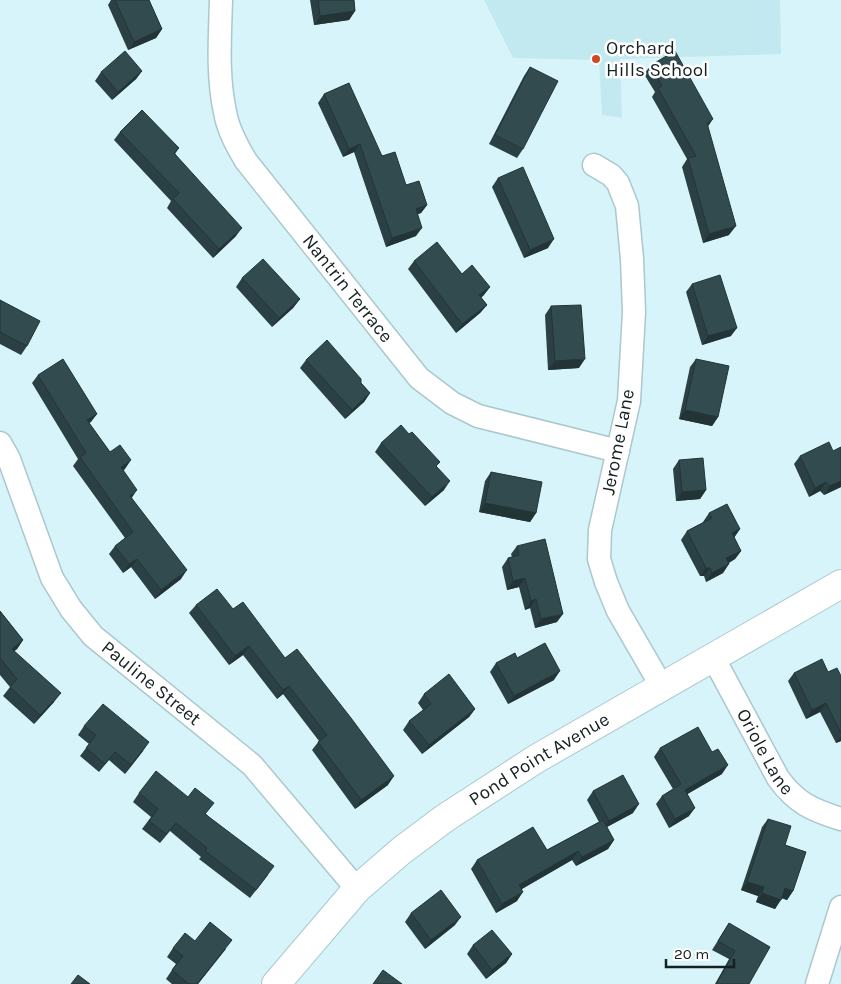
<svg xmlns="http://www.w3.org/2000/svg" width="841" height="984" font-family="Karla,sans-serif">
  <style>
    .built { fill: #c1e9ef }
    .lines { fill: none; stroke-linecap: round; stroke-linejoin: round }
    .minor-casing { stroke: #abc8cd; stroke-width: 25 }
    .major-casing { stroke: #abc8cd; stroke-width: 30 }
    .minor { stroke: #fff; stroke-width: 22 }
    .major { stroke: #fff; stroke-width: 28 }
    .wall { fill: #2b4044 }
    .shaded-wall { fill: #233437 }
    .building { fill: #324b4f; stroke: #233437 }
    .poi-dot { fill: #d14722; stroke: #fff; stroke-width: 2 }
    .labels { text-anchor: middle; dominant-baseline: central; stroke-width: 5; stroke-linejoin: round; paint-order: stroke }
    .poi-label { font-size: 19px; fill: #152021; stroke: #fff; text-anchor: start }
    .street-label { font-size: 19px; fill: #152021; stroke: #fff }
  </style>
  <rect width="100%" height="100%" fill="#d6f4f9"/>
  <polygon class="built" points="484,0 780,0 781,54 620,59 622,118 602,115 599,60 513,58"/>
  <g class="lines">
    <defs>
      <g id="minor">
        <path id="s1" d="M221,0C220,37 217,75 225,112C228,130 237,146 246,161L419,378L452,403L478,416L618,451"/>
        <polyline points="594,165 611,175 618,183 627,206 632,259 634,312 629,401 600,530 599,559 606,582 618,611 662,687"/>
        <path id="s2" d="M0,443L9,459L52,578L71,609L93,636L252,765L357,889"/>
        <path id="s3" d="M713,657L778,778C796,803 812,810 841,819"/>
        <polyline points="817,984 841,907"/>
      </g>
      <g id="major">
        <path id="s4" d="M276,984L357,889L401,851L445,818L536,759L841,584"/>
      </g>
    </defs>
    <use href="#minor" class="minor-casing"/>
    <use href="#major" class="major-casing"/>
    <use href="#minor" class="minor"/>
    <use href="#major" class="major"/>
  </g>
  <g class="wall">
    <polygon points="111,0 149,0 162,29 156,38 128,50 108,5"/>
    <polygon points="310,0 354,0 355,11 349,20 314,25"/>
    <polygon points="651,65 708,127 729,235 703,243 682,167 687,159 652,97 655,92 644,74"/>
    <polygon points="530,67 523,149 517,158 489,144 524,76"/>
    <polygon points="142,71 136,79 112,100 95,81 101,72"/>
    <polygon points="324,94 382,156 406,185 427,205 421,213 418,214 416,236 386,247 354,152 343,157 318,103"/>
    <polygon points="120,132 179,148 175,154 236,236 213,258 167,208 171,201 114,140"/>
    <polygon points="498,178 548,248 524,258 492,187"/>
    <polygon points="414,261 462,274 490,287 483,296 481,297 487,305 480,313 456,333 408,269"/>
    <polygon points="242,278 300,299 293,308 272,327 236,287"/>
    <polygon points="692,284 731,336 702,345 686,292"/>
    <polygon points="0,300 27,346 21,355 0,344"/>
    <polygon points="551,306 579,368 548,370 545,315"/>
    <polygon points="696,359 718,417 712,426 679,419 690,367"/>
    <polygon points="306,360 361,383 370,393 364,402 345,419 300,368"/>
    <polygon points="38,375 97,414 89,423 110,452 125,469 123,470 132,498 181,579 155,599 131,567 123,573 109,554 115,546 125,538 73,466 78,459 32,383"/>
    <polygon points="381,443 437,467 444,490 425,506 375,452"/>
    <polygon points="841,447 841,487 824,495 820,491 809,497 794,464 800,456 833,451"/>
    <polygon points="679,460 706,490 700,499 676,501 673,469"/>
    <polygon points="491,472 536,513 530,522 479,512 485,481"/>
    <polygon points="709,513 740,529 734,537 741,551 735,559 729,563 723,573 706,582 704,576 700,576 681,540 687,531 704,522 703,522"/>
    <polygon points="517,546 557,622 535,628 530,608 525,610 519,587 507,590 502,567 508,558 512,557 511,554"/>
    <polygon points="196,605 233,609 285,658 388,785 355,809 312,750 319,741 283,694 277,699 243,655 229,665 189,613"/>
    <polygon points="0,611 23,640 17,649 14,651 54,702 34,724 3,696 10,687 0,675"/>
    <polygon points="517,658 554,680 508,704 490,672 496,663"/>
    <polygon points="828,672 841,676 841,741 836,743 820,712 806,719 788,681 794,673"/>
    <polygon points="424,694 475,709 469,717 422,754 403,730 409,721 423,710 418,703"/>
    <polygon points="84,726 143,751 125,774 109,760 99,772 80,756 89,744 78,735"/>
    <polygon points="660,748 722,774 687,794 689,816 669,828 656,804 662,796 673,789 654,757"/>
    <polygon points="593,791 633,813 607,827 614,840 608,849 576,866 572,860 522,889 517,901 496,913 471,869 477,860 547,850 599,822 587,800"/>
    <polygon points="139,793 206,814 268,875 250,898 199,859 201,857 170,831 160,843 142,829 151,817 133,802"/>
    <polygon points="768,819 785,845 793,891 787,900 781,898 775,909 756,902 758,896 741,890 762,827"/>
    <polygon points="411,913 455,925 425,949 405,922"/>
    <polygon points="729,923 749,984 715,984 729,959 712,950"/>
    <polygon points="195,941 226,949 198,984 172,984 166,979 176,964 167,957 173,948"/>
    <polygon points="473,945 512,954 506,963 486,979 467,954"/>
  </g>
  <g class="shaded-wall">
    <polygon points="355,11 349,20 314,25 320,16"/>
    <polygon points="162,29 156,38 128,50 134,42"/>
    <polygon points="142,71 136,79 112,100 118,92"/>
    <polygon points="713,119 707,128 707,123"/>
    <polygon points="360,144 354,152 343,157 349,149"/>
    <polygon points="427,205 421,213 410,217 416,209"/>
    <polygon points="736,226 729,235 703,243 709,234"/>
    <polygon points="242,228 236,236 213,258 219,249"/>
    <polygon points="422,228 416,236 386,247 392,238"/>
    <polygon points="554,239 548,248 524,258 530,250"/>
    <polygon points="490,287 483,296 473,304 479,295"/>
    <polygon points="300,299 293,308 272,327 279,318"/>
    <polygon points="487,305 480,313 456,333 462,324"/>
    <polygon points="737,328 731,336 702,345 708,336"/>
    <polygon points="585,359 579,368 548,370 555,361"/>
    <polygon points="370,393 364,402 345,419 352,410"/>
    <polygon points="685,410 718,417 712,426 679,419"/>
    <polygon points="97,414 91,422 81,428 87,420"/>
    <polygon points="131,460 125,469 115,476 121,467"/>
    <polygon points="450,481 444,490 425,506 432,497"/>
    <polygon points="841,481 841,487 824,495 830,486"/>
    <polygon points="826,482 820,491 809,497 815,488"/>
    <polygon points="137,490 131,499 130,496"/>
    <polygon points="706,490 700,499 676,501 682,492"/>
    <polygon points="485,503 536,513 530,522 479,512"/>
    <polygon points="740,529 734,538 732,533"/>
    <polygon points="741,551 735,559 720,567 726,558"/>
    <polygon points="137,559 131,567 123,573 129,564"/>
    <polygon points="729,564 723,573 706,582 712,573"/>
    <polygon points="706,568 710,568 704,576 700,576"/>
    <polygon points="187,570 181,579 155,599 161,590"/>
    <polygon points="525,578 519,587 507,590 513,581"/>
    <polygon points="536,599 530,608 525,610 531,601"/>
    <polygon points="563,614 557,622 535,628 541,619"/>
    <polygon points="23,640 17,649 6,658 12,649"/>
    <polygon points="249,646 243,655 229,665 235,656"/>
    <polygon points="560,671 554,680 508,704 514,696"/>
    <polygon points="289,686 283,694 277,699 283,690"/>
    <polygon points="61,693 54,702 34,724 40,715"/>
    <polygon points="826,703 820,712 806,719 812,710"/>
    <polygon points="475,709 469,717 422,754 429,745"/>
    <polygon points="841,736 841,741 836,743"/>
    <polygon points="149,742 143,751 125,774 131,765"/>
    <polygon points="728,765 722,774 679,799 685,790"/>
    <polygon points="394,776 388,785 355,809 361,800"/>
    <polygon points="639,804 633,813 603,829 609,821"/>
    <polygon points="695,808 689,816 669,828 675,819"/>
    <polygon points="614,840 608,849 576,866 582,857"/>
    <polygon points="578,851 572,860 513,894 519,885"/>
    <polygon points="747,882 764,887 758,896 741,890"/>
    <polygon points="785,888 793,891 787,900 779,897"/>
    <polygon points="523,892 517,901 496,913 502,904"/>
    <polygon points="762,893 781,900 775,909 756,902"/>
    <polygon points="461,917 455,925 425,949 431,940"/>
    <polygon points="232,940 198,984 197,984"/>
    <polygon points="512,954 506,963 486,979 492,970"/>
  </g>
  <g class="building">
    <polygon points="115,0 149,0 162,29 134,42"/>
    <polygon points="318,0 354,0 355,11 320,16"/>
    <polygon points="125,51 142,71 118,92 101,72"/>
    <polygon points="675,51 713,119 707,123 736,226 709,234 688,158 696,156 658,88 662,86 651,65"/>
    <polygon points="530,67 558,81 523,149 495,135"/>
    <polygon points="349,83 382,156 395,152 406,185 419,181 427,205 416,209 422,228 392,238 360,144 349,149 324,94"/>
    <polygon points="142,110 179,148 174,153 242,228 219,249 173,199 179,193 120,132"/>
    <polygon points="523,167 554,239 530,250 498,178"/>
    <polygon points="437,242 462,274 472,265 490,287 479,295 487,305 462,324 414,261"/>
    <polygon points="263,259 300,299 279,318 242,278"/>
    <polygon points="720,275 737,328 708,336 692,284"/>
    <polygon points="0,300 40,321 27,346 0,332"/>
    <polygon points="581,305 585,359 555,361 551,306"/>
    <polygon points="327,340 361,379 361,383 370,393 352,410 306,360"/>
    <polygon points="63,359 97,414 87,420 110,452 120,445 131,460 121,467 137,490 130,496 187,570 161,590 137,559 129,564 115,546 133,532 80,457 86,453 38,375"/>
    <polygon points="696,359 729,366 718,417 685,410"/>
    <polygon points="401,425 409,434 412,432 440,462 436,466 450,481 432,497 381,443"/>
    <polygon points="829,442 833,451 841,447 841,481 830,486 826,482 815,488 800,456"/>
    <polygon points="703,458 706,490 682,492 679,460"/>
    <polygon points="491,472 542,482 536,513 485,503"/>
    <polygon points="727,504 740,529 732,533 741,551 726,558 729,564 712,573 710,568 706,568 687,531 712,518 709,513"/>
    <polygon points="545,539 563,614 541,619 536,599 531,601 525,578 513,581 508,558 519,555 517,546"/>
    <polygon points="217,589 233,609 243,602 285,658 297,649 351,718 394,776 361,800 318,742 327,735 289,686 283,690 249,646 235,656 196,605"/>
    <polygon points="0,611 23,640 12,649 61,693 40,715 10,687 17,679 0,658"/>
    <polygon points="545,643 560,671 514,696 496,663 515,653 517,658"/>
    <polygon points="822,659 828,672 837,668 841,676 841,733 826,703 812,710 794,673"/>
    <polygon points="449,674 475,709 429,745 409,721 431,704 424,694"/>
    <polygon points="103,704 149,742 131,765 115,752 105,764 86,748 96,735 84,726"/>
    <polygon points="698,727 712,752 718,749 728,765 685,790 695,808 675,819 662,796 681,784 660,748"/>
    <polygon points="156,771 188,797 195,788 214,803 205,814 274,866 256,890 205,851 207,848 176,823 166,834 149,821 158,809 139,793"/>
    <polygon points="623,775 639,804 609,821 593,791"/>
    <polygon points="768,819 791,826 785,845 806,852 793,891 785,888 781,900 762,893 764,887 747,882"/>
    <polygon points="603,820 614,840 582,857 578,851 519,885 523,892 502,904 477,860 533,827 547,850"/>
    <polygon points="441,890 461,917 431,940 411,913"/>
    <polygon points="210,922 232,940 197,984 189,984 172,970 183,956 173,948 185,933 195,941"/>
    <polygon points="729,923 770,947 749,984 716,984 735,951 718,941"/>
    <polygon points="492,930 512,954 492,970 473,945"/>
    <polygon points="383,970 402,984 373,984"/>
    <polygon points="78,975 90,984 71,984"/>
  </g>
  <circle class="poi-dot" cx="596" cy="59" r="5"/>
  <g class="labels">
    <g class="poi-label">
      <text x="606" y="48">Orchard<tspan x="606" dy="22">Hills School</tspan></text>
    </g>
    <g class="street-label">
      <text stroke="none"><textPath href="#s1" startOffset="329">Nantrin Terrace</textPath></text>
      <text transform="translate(618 442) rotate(-79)">Jerome Lane</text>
      <text stroke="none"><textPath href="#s2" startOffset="291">Pauline Street</textPath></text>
      <text stroke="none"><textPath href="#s3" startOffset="108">Oriole Lane</textPath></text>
      <text stroke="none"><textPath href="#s4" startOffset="349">Pond Point Avenue</textPath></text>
    </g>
  </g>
  <path d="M666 959v8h68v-8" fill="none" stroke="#152021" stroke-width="2.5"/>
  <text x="674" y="959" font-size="15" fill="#152021" stroke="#ffffff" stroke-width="4" paint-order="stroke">20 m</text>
</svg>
